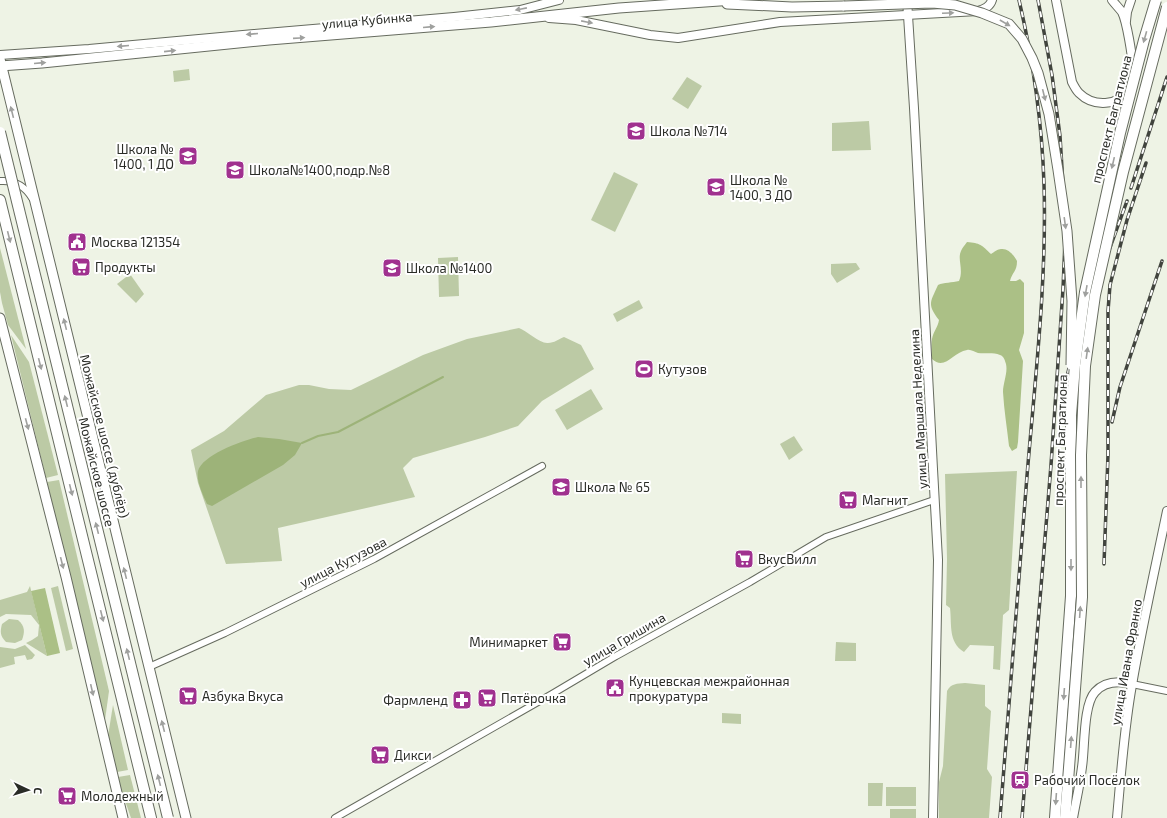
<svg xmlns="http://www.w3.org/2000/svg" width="1167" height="818" font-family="'Exo 2',sans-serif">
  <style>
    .green { fill: #bccaa5 }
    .forest { fill: #abc086 }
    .water { fill: #9db379 }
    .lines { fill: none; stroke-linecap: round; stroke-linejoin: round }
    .stream { stroke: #9db379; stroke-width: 2 }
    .minor-casing { stroke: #666b5f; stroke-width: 8 }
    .tertiary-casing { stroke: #666b5f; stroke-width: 10 }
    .secondary-casing { stroke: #666b5f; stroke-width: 11 }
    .primary-casing { stroke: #666b5f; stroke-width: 12 }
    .minor { stroke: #fff; stroke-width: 6 }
    .tertiary { stroke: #fff; stroke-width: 8 }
    .secondary { stroke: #fff; stroke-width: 9 }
    .primary { stroke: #fff; stroke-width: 10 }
    .rail-casing { stroke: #41443e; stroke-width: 3.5 }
    .rail { stroke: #fff; stroke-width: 2; stroke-dasharray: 6; stroke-linecap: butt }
    .secondary-bridge-casing { stroke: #666b5f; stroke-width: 11; stroke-linecap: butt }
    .primary-bridge-casing { stroke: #666b5f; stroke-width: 12; stroke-linecap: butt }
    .secondary-bridge { stroke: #fff; stroke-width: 9 }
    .primary-bridge { stroke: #fff; stroke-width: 10 }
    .oneway { fill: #9fa09e }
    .labels { text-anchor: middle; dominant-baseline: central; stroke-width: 4; stroke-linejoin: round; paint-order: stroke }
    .street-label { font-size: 13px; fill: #2a2c27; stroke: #fff }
    .poi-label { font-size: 13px; fill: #2a2c27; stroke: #fff; text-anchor: start }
  </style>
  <rect width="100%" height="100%" fill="#eef3e5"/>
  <g class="green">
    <polygon points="189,69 190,80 174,82 173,71"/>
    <polygon points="687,77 702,86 688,109 672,99"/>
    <polygon points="869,121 871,150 832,151 832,123"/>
    <polygon points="614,172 638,184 615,232 591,220"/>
    <polygon points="0,248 26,349 8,325 2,303 0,292"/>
    <polygon points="458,257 459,296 439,297 438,258"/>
    <polygon points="856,263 860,269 837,283 831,274 831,264"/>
    <polygon points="130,274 144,294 136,303 117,284"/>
    <polygon points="639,300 643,308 617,322 613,314"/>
    <path d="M519,328C527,331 540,344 548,343C554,343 559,339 564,337L581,345L594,369L542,401L518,426L485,437L413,458L403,468L415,497L278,528L282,561L226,564L198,483L191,450L224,431L266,395L299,385H309L329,389L351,390L423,355L467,339Z"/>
    <polygon points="11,335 29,362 58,475 46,478"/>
    <polygon points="591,389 603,409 567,430 555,410"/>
    <polygon points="794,436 803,450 789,460 780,444"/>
    <path d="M1017,471L1009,610L1003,615L1000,670L993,669L994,646L970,645L964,652C948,642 952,625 950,608L946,605L947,559L945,474Z"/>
    <polygon points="59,480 109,691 105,720 47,482"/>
    <polygon points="30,586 47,656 26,643 32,640 38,636 39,625 31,615 6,614 0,617 0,600 27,592"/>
    <polygon points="58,586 73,649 66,651 51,588"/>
    <path d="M9,619L18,620C25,626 25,632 22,640L15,643L6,642C0,636 0,632 2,624Z"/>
    <polygon points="836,642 856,643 856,661 835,661"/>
    <polygon points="25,645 35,655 32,659 27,660 25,655 14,657 15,664 0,668 0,647 15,649"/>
    <path d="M965,683L985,685V706L991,711L987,769L992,777L989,818H939V782L943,766L947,691C951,683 957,684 965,683Z"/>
    <polygon points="113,705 128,770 117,772 108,736"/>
    <polygon points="722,713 741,714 741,724 722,723"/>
    <polygon points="130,775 141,818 131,818 122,792 118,777"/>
    <polygon points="868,783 883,783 882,806 868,806"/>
    <rect x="886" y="787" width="30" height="19"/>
    <rect x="890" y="809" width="26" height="9"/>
  </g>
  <g class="forest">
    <path d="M967,242C980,243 982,245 991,254C994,252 998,249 1001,249C1008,248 1014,255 1017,261C1017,272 1012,272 1010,281H1016L1020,279L1024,283V333L1019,350L1023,361L1018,442L1017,448L1012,451L1009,446C1007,428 1004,410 1003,392C1003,383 1008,373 1006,364C1005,361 1004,356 1000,355C993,352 985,354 978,353C974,352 971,349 967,350C953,352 945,371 932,359C932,352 931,345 932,339C933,332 938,327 939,320C927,304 930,303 938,285C944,282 952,283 959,281C964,270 957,259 961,251C962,248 965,245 967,242Z"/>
    <polygon points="45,588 60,653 47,656 31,591"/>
  </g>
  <path class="water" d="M258,437L279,439L302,443L295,455L283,465L212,506L207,504C203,495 196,481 198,471C202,455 243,440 258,437Z"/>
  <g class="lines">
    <polyline class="stream" points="302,443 318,436 338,432 443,377"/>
    <defs>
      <g id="minor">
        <path d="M0,181C14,180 25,186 32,198"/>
        <polyline points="149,667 225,633 374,559 542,466"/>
        <polyline points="1132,684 1167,691"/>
        <polyline points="335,818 552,694 616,656 750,582 826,537 934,500"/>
      </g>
      <g id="tertiary">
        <polyline points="907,0 914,108 933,469 938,560 933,818"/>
        <path d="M1056,0L1072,82C1074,86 1076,90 1079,93C1093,107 1119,107 1129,88C1132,82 1133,73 1133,67C1132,55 1127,22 1122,12C1119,8 1115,4 1112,0"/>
        <path d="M549,18L576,20L650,35L678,38L780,22L978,11C984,9 990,7 992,0"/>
        <polyline points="1126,21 1127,12 1131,0"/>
        <polyline points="0,55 89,49 254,34 454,17 520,10 559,0"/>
        <path d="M1073,818C1076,801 1080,784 1082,767C1085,748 1083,705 1095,692C1105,681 1119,681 1132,684"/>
        <path d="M1117,818C1121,774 1124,729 1132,685C1142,627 1155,569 1167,511"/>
      </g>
      <g id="secondary">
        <polyline points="727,4 792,7 844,6"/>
        <polyline points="0,59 186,818"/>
        <polyline points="0,66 42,63 269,40 491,22 619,8 734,0"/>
        <polyline points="0,318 66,577 123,818"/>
      </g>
      <g id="primary">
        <polyline points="0,200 151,818"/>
        <polyline points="1055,818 1071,596 1071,415"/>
        <polyline points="1065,818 1068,781"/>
      </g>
    </defs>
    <use href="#minor" class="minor-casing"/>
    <use href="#tertiary" class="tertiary-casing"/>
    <use href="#secondary" class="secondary-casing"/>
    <use href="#primary" class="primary-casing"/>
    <use href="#minor" class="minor"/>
    <use href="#tertiary" class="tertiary"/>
    <use href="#secondary" class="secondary"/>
    <use href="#primary" class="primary"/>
    <defs>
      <g id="rail">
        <polyline points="1131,188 1167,77"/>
        <polyline points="1060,408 1074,346 1127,201"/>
        <polyline points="1112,422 1120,387 1162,261"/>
        <polyline points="1104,564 1108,455 1108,311 1110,285 1127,220 1146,163"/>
        <path d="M1000,818C1009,704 1018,590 1027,476C1035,379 1047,281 1044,184C1042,122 1033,60 1019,0"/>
        <polyline points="1022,818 1051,465 1063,289 1065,242 1064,201 1060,136 1052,75 1038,0"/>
      </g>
    </defs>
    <use href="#rail" class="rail-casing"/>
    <use href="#rail" class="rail"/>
    <defs>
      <polyline id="secondary-bridge" points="844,6 932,3 955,5 982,13 1009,24 1022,39 1032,58 1038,73 1049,114 1058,170 1067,231 1072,301 1071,365"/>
      <g id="primary-bridge">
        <polyline points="0,132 168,818"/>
        <polyline points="1071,415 1075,365 1085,292 1120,133 1144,40 1156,0"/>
        <polyline points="1068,781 1082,597 1081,455 1085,366 1095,295 1123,172 1167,7"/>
      </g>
    </defs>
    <use href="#secondary-bridge" class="secondary-bridge-casing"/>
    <use href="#primary-bridge" class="primary-bridge-casing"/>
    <use href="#secondary-bridge" class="secondary-bridge"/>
    <use href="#primary-bridge" class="primary-bridge"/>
  </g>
  <defs><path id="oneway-solid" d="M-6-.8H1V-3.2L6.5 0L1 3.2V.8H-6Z"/></defs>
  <g class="oneway">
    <use href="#oneway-solid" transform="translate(521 9) rotate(169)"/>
    <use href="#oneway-solid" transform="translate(948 13) rotate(-3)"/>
    <use href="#oneway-solid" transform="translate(587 22) rotate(11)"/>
    <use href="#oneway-solid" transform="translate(1005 23) rotate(30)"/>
    <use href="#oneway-solid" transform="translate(429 27) rotate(-5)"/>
    <use href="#oneway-solid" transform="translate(252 34) rotate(175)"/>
    <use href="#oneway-solid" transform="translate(1145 37) rotate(106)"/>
    <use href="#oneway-solid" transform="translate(299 38) rotate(-4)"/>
    <use href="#oneway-solid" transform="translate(123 46) rotate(175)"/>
    <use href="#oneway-solid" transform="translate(170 51) rotate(-6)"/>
    <use href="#oneway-solid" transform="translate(40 63) rotate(-5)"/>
    <use href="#oneway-solid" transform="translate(1044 95) rotate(76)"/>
    <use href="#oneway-solid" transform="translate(12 112) rotate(-104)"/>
    <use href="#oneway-solid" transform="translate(1113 163) rotate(103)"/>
    <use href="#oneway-solid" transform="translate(1065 223) rotate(82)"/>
    <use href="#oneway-solid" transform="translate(9 237) rotate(76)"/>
    <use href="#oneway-solid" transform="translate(1086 291) rotate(100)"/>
    <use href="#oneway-solid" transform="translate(65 324) rotate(-104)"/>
    <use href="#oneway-solid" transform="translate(1087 353) rotate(-82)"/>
    <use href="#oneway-solid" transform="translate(40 364) rotate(76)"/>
    <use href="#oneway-solid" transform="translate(66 401) rotate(-104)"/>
    <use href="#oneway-solid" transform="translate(27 424) rotate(75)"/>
    <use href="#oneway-solid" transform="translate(1081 482) rotate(-90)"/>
    <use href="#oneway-solid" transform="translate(71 490) rotate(76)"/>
    <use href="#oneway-solid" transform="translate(97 528) rotate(-104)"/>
    <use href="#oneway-solid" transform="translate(62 563) rotate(76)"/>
    <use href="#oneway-solid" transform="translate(1071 565) rotate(90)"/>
    <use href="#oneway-solid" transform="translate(125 573) rotate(-104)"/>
    <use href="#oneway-solid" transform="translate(1080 612) rotate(-86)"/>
    <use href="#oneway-solid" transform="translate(102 616) rotate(76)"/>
    <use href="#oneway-solid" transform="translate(128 654) rotate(-104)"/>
    <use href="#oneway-solid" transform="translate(92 690) rotate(77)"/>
    <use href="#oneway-solid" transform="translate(1064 694) rotate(94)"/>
    <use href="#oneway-solid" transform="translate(163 726) rotate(-104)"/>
    <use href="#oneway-solid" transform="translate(1071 742) rotate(-86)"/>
    <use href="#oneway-solid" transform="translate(159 780) rotate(-104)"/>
    <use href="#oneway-solid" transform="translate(1056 799) rotate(94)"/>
  </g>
  <defs>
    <symbol id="school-square" viewBox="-11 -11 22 22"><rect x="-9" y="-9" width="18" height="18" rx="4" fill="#a0318f" stroke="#fff"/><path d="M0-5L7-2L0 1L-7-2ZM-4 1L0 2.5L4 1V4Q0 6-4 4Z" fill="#fff"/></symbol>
    <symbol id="civic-square" viewBox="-11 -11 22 22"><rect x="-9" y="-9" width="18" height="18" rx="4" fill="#a0318f" stroke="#fff"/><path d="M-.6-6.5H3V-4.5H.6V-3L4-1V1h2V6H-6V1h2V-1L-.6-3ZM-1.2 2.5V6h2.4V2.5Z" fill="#fff"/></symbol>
    <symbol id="supermarket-square" viewBox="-11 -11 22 22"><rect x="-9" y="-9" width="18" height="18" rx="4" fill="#a0318f" stroke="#fff"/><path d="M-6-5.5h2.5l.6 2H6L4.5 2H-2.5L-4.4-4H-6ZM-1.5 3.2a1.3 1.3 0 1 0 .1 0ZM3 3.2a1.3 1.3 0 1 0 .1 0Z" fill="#fff"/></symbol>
    <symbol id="stadium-square" viewBox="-11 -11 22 22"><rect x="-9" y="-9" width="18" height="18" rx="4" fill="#a0318f" stroke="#fff"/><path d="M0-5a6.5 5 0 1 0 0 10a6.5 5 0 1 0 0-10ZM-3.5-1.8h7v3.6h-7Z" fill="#fff"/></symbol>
    <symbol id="pharmacy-square" viewBox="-11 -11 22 22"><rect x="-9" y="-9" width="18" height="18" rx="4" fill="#a0318f" stroke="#fff"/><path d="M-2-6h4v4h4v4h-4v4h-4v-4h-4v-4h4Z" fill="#fff"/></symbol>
    <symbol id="station-square" viewBox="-11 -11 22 22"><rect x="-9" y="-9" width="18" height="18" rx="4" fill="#a0318f" stroke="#fff"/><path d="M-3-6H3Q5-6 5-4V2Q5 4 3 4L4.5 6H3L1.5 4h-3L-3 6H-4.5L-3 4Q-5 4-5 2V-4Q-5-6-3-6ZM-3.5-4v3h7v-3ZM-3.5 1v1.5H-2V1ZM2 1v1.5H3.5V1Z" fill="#fff"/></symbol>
  </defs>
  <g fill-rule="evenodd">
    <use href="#school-square" x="625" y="120" width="22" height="22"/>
    <use href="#school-square" x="177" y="145" width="22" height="22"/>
    <use href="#school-square" x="224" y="159" width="22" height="22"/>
    <use href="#school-square" x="705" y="176" width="22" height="22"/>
    <use href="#civic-square" x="66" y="231" width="22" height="22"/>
    <use href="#supermarket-square" x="70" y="256" width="22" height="22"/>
    <use href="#school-square" x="381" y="257" width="22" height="22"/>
    <use href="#stadium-square" x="633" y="358" width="22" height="22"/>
    <use href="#school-square" x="550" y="476" width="22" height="22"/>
    <use href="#supermarket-square" x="837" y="489" width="22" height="22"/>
    <use href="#supermarket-square" x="733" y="548" width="22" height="22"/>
    <use href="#supermarket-square" x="551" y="631" width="22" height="22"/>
    <use href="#civic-square" x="604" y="677" width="22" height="22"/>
    <use href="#supermarket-square" x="177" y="685" width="22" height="22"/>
    <use href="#supermarket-square" x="476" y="687" width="22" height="22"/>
    <use href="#pharmacy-square" x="451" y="689" width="22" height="22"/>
    <use href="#supermarket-square" x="369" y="744" width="22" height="22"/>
    <use href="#station-square" x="1009" y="769" width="22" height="22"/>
    <use href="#supermarket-square" x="56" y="785" width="22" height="22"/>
  </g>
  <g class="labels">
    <g class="street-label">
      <text transform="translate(367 20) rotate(-5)">улица Кубинка</text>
      <text transform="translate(1111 119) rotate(-76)">проспект Багратиона</text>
      <text transform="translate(918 409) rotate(-93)">улица Маршала Неделина</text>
      <text transform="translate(105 436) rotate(76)">Можайское шоссе (дублёр)</text>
      <text transform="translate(1060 440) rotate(-88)">проспект Багратиона</text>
      <text transform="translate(97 472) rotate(76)">Можайское шоссе</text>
      <text transform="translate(343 562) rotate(-27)">улица Кутузова</text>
      <text transform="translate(624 639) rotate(-30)">улица Гришина</text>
      <text transform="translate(1126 662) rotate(-80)">улица Ивана Франко</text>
    </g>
    <g class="poi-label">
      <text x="650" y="131">Школа №714</text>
      <text x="174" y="149" text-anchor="end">Школа №<tspan x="174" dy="15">1400, 1 ДО</tspan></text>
      <text x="249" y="170">Школа№1400,подр.№8</text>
      <text x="730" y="180">Школа №<tspan x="730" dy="15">1400, 3 ДО</tspan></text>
      <text x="91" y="242">Москва 121354</text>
      <text x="95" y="267">Продукты</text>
      <text x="406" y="268">Школа №1400</text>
      <text x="658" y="369">Кутузов</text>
      <text x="575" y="487">Школа № 65</text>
      <text x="862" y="500">Магнит</text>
      <text x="758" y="559">ВкусВилл</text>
      <text x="548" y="642" text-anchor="end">Минимаркет</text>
      <text x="629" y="681">Кунцевская межрайонная<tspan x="629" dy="15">прокуратура</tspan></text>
      <text x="202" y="696">Азбука Вкуса</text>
      <text x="501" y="698">Пятёрочка</text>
      <text x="448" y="700" text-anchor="end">Фармленд</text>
      <text x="394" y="755">Дикси</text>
      <text x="1034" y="780">Рабочий Посёлок</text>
      <text x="81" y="796">Молодежный</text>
    </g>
  </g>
  <g transform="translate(28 790) rotate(94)" stroke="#ffffff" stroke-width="3" paint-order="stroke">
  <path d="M0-3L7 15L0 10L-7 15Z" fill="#2a2c27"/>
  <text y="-6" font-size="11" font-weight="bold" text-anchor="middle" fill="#2a2c27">С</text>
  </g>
</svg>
